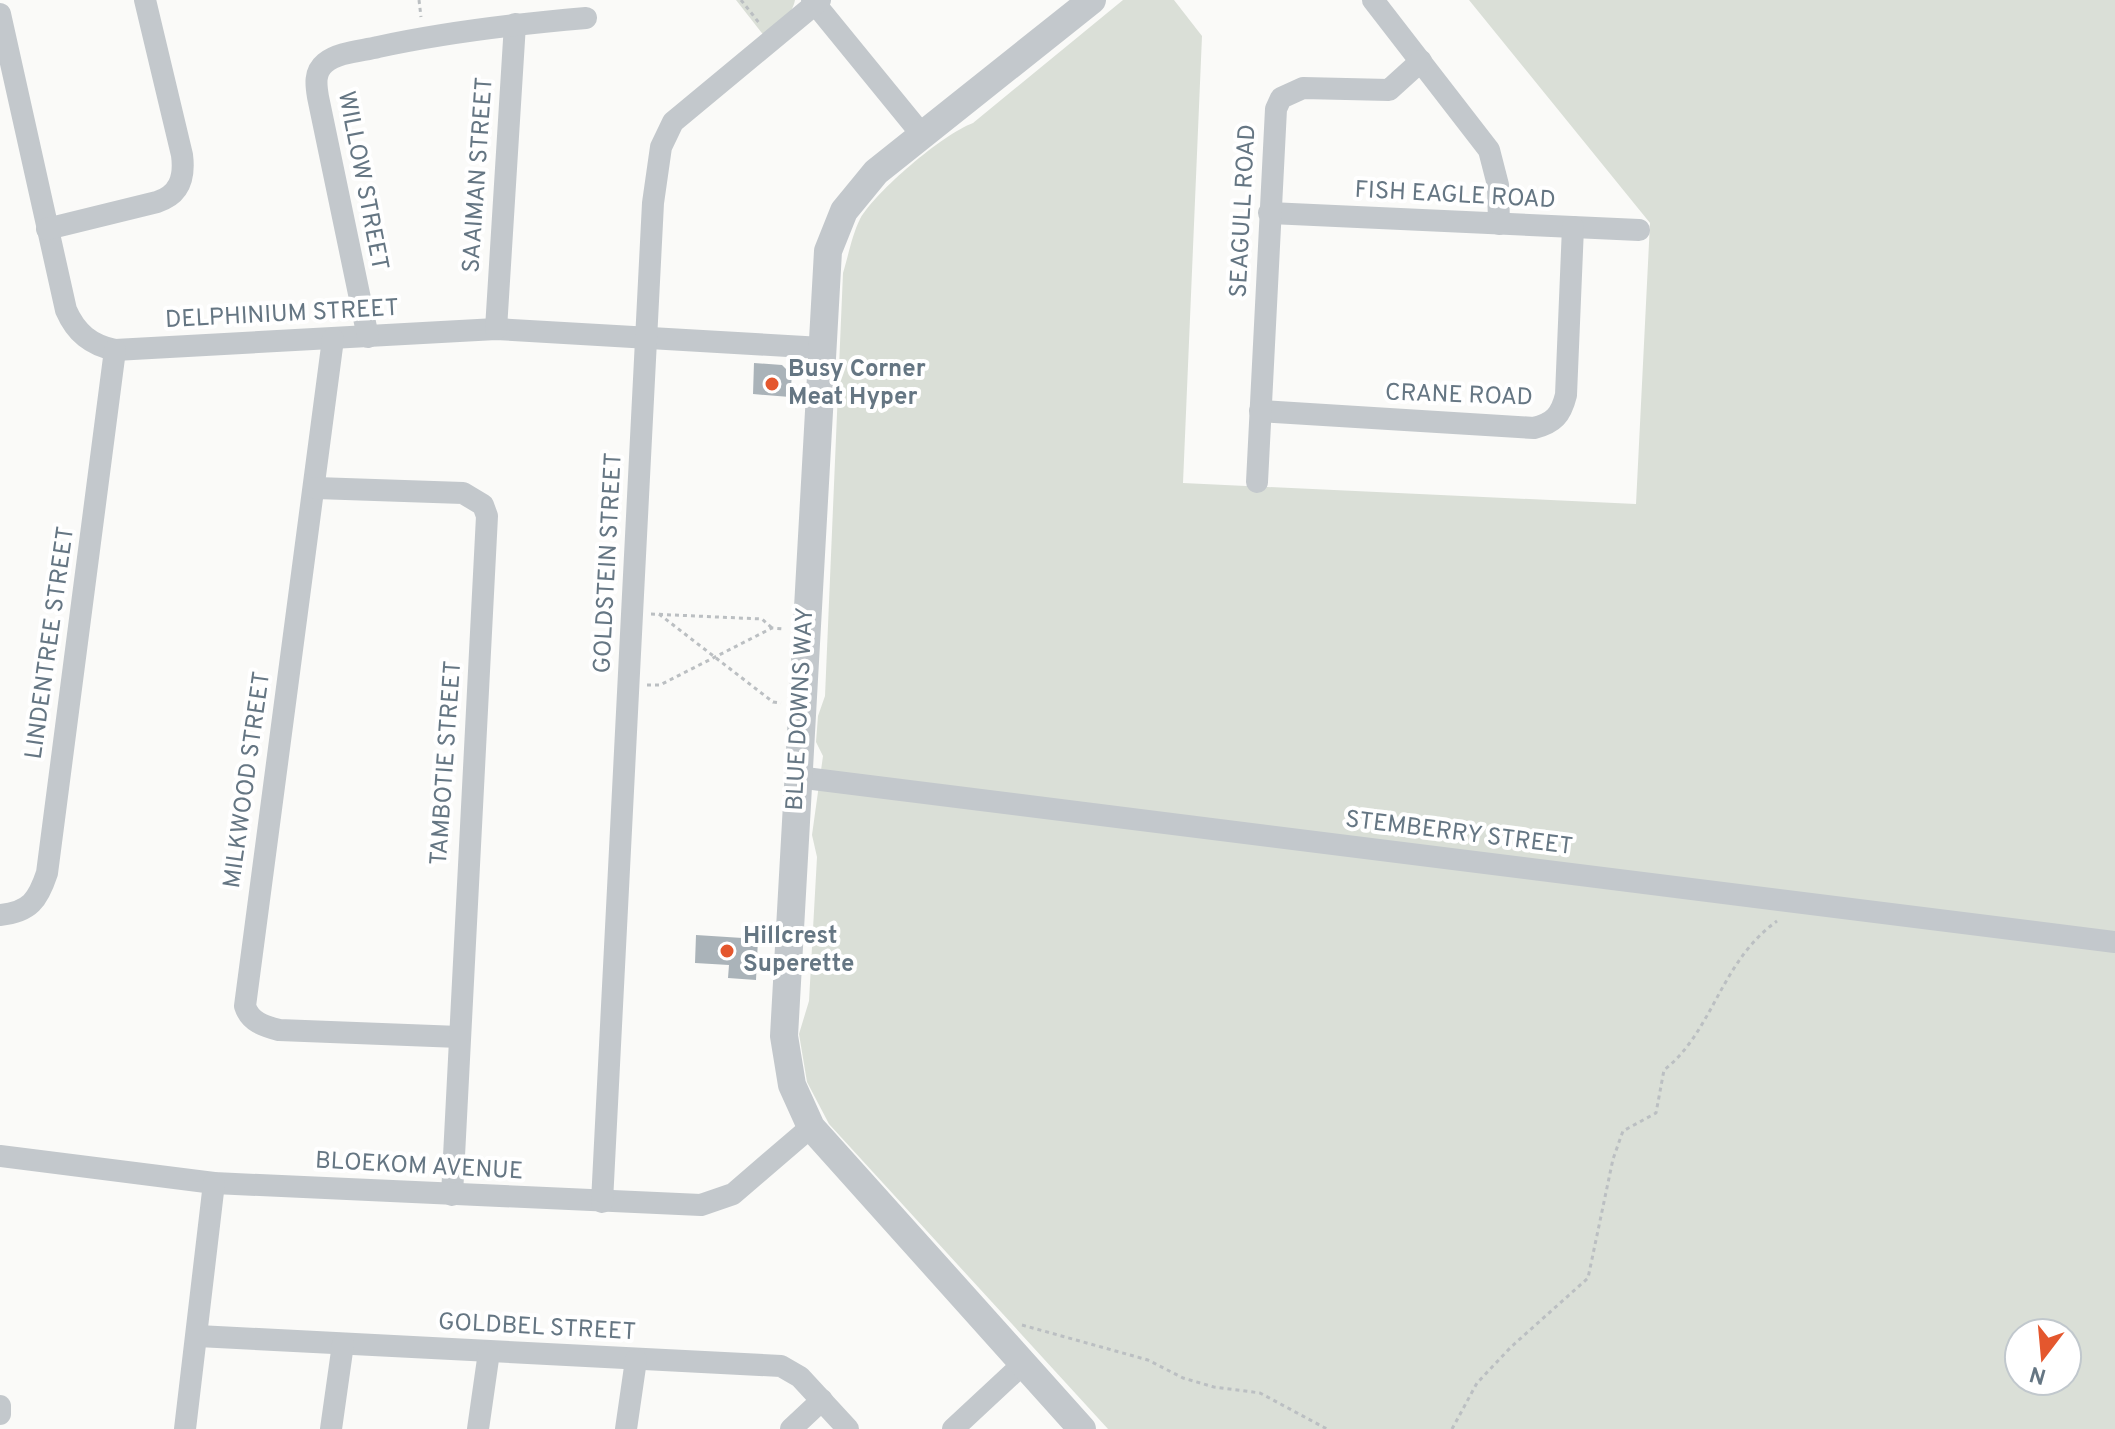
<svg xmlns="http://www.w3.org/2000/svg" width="2115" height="1429" font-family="Overpass,sans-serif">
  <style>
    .green { fill: #dadfd7; fill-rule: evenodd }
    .building { fill: #aab3b9 }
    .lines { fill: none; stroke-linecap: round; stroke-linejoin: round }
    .path { stroke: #bbbfc2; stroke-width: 3; stroke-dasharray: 4 4; stroke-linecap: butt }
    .minor { stroke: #c3c8cc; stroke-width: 22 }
    .tertiary { stroke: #c3c8cc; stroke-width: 28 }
    .poi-dot { fill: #e4572e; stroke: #fff; stroke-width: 3 }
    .labels { text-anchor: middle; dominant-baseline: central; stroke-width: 8; stroke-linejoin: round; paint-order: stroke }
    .street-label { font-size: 24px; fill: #657683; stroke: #fff }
    .poi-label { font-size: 24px; font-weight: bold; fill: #657683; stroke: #fff; text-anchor: start }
  </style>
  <rect width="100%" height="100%" fill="#fafaf8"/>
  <g class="green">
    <path d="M736,0H795C792,16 777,26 765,37Z"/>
    <path d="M1123,0H1174L1202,36L1183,483L1636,504L1650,223L1469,0H2115V1429H1108L829,1124L807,1082L799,1034L809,1001L817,857L812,835L823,756L816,742L818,716L825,696L843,273C848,257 852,235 860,219C876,191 943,134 973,123ZM2019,1333H2067V1381H2019Z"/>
  </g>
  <g class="building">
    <polygon points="754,363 782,365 792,375 790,397 753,394"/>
    <polygon points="696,935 758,939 756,980 728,978 729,965 695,963"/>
  </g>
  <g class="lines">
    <g class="path">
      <polyline points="419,0 421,17"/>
      <polyline points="741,0 760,24"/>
      <polyline points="651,614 762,619 772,628"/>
      <polyline points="659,614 773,702 781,703"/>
      <polyline points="647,685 660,685 772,628 785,629"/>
      <polyline points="1022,1325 1148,1360 1183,1378 1214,1387 1260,1393 1327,1429"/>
      <path d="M1452,1429L1477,1383L1511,1347L1588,1278L1613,1159L1623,1131L1656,1113L1664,1070C1713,1032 1720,962 1777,921"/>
    </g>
    <g class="minor">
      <polyline points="812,0 923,136"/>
      <polyline points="1373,0 1489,150 1498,185 1499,224"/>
      <path d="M0,14L66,310C76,333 91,345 115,350L496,329L822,348"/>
      <polyline points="1269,213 1639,230"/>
      <path d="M47,229L157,202C179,195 185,178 182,155L145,0"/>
      <polyline points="496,329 515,24"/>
      <path d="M368,337L318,97C316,85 314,72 325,63C338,52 362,51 378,47C447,32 515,24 586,18"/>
      <path d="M333,339L245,1006C250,1022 264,1026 279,1030L459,1037"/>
      <path d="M1260,411L1534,428C1554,423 1561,415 1566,395L1573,227"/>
      <polyline points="1257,482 1276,109 1281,98 1303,88 1389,90 1421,61"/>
      <polyline points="316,488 463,493 483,505 487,516 452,1195"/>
      <polyline points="797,777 2115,942"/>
      <path d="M0,915C30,912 38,900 47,873L115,350"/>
      <polyline points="0,1156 214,1183 701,1205 733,1194 811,1127"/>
      <polyline points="602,1202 653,203 661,147 673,122 820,0"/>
      <polyline points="198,1336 781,1366 800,1377 848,1429"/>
      <polyline points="0,1406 0,1414"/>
      <polyline points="185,1429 214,1183"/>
      <polyline points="331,1429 343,1344"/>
      <polyline points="478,1429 489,1352"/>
      <polyline points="626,1429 636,1360"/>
      <polyline points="791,1429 822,1400"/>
      <polyline points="953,1429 1024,1363"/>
    </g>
    <polyline class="tertiary" points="1082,1429 811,1127 792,1085 784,1036 828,251 844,211 876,172 1092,0"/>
  </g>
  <g class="poi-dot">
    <circle cx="772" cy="384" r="8"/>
    <circle cx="727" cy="951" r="8"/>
  </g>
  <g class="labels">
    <g class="street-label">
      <text transform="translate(479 175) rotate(-86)">SAAIMAN STREET</text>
      <text transform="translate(362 181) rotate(79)">WILLOW STREET</text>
      <text transform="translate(1455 196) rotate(3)">FISH EAGLE ROAD</text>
      <text transform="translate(1244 211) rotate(-87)">SEAGULL ROAD</text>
      <text transform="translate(282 315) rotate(-3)">DELPHINIUM STREET</text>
      <text transform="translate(1459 396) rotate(2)">CRANE ROAD</text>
      <text transform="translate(609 563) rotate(-87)">GOLDSTEIN STREET</text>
      <text transform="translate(51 643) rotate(-82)">LINDENTREE STREET</text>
      <text transform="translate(801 709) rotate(-87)">BLUE DOWNS WAY</text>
      <text transform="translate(447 763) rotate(-86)">TAMBOTIE STREET</text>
      <text transform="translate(248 780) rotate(-82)">MILKWOOD STREET</text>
      <text transform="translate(1459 834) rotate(7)">STEMBERRY STREET</text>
      <text transform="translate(419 1167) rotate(3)">BLOEKOM AVENUE</text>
      <text transform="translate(537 1328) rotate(3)">GOLDBEL STREET</text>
    </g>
    <g class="poi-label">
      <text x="788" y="370">Busy Corner<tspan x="788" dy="28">Meat Hyper</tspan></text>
      <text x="743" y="937">Hillcrest<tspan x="743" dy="28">Superette</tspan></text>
    </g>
  </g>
  <g transform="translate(2043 1357) rotate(196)"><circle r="38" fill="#ffffff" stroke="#c1c8cd" stroke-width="2"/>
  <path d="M0-6L14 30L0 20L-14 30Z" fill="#e4572e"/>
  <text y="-12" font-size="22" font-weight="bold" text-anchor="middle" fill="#657683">N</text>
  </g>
</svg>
